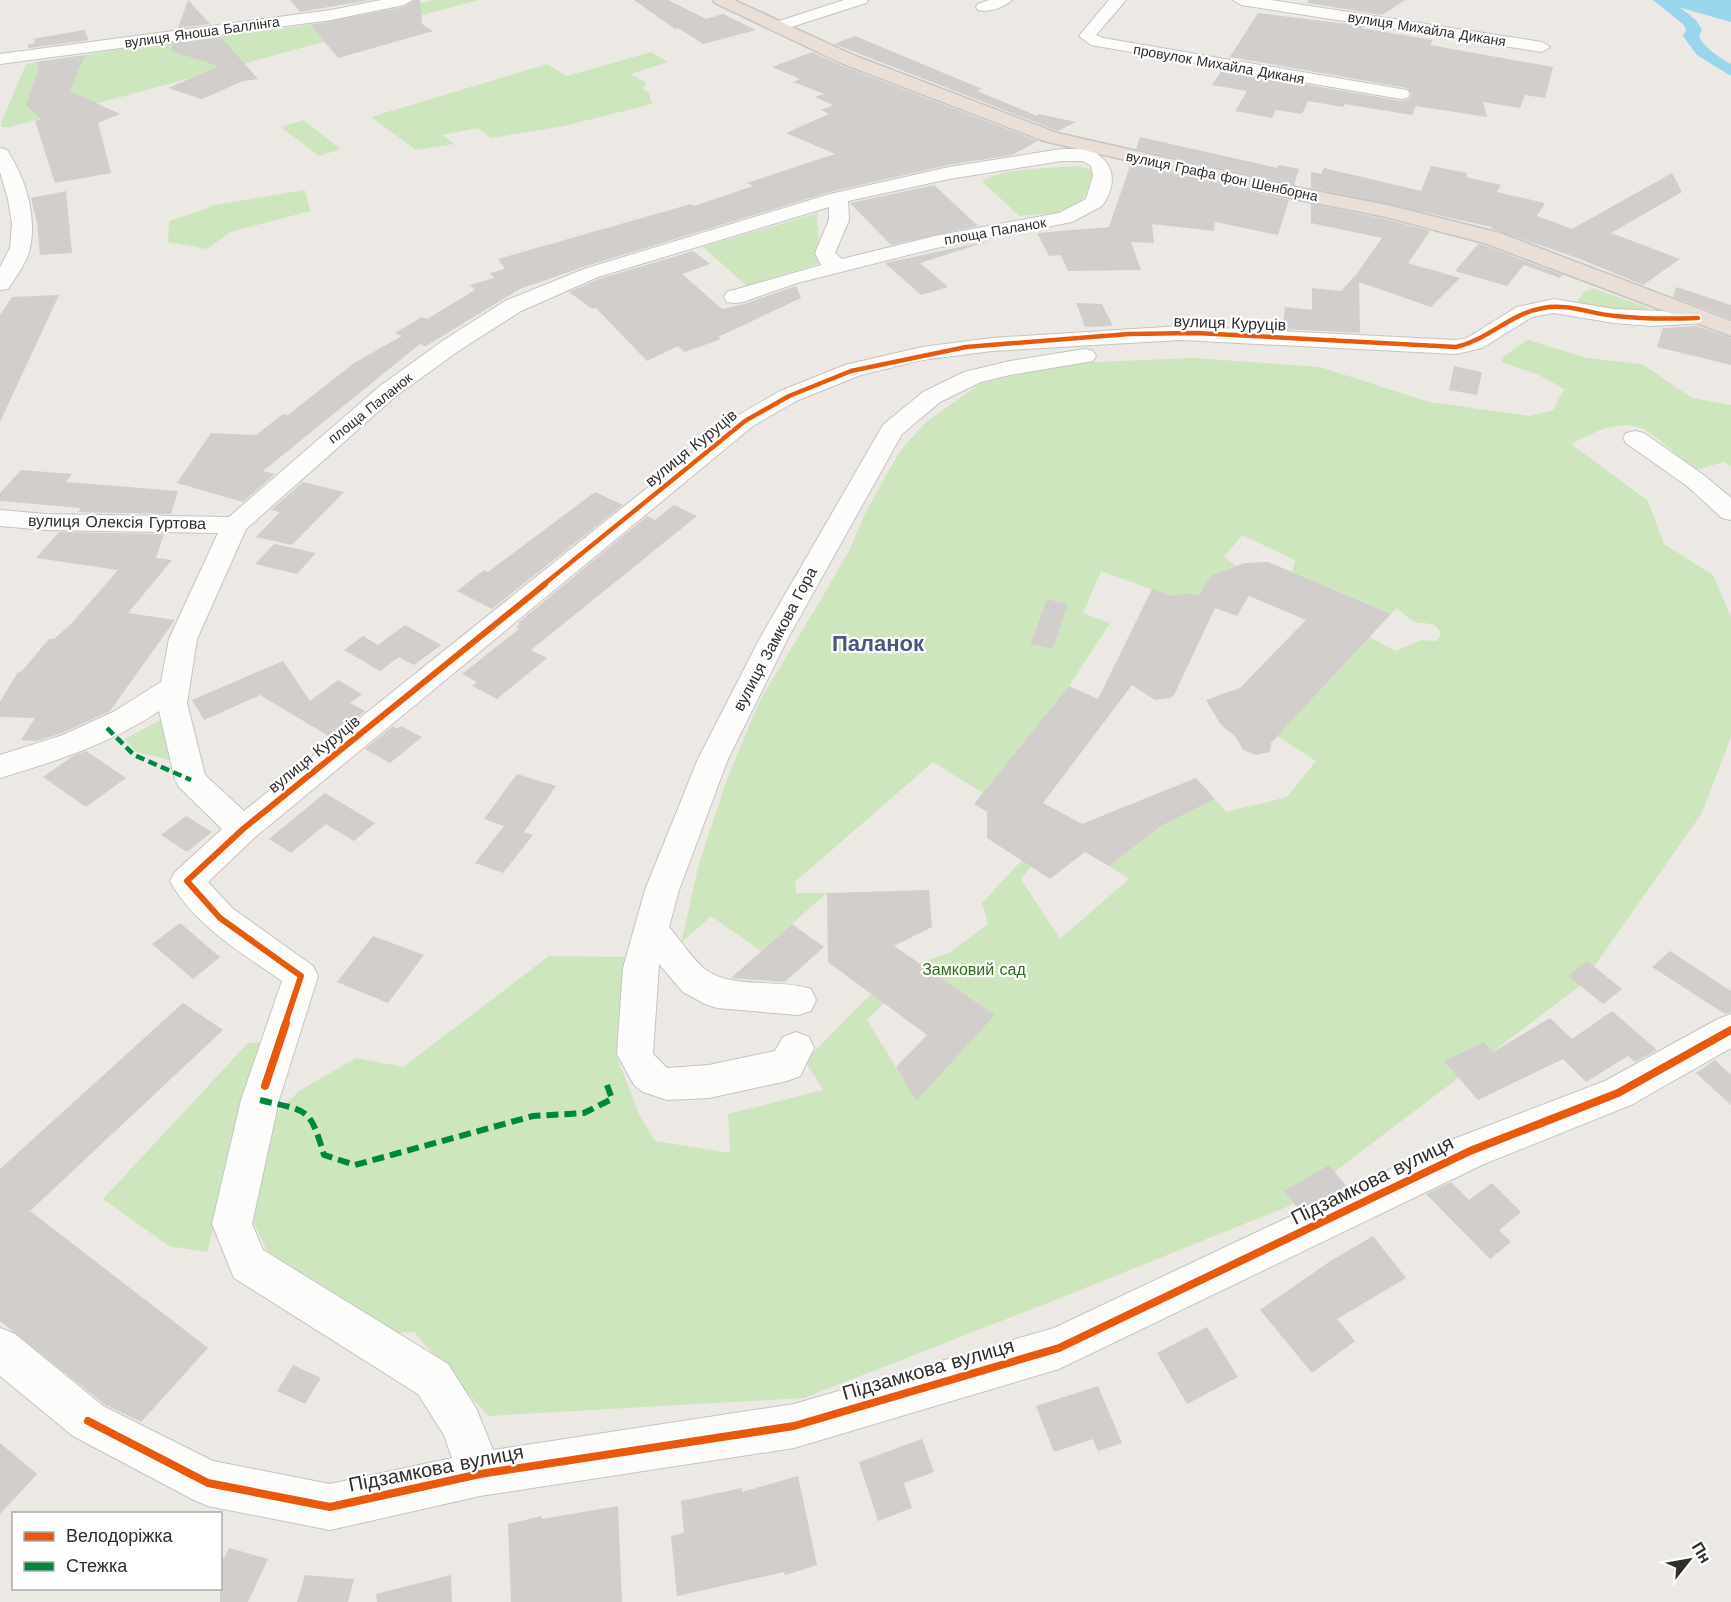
<svg xmlns="http://www.w3.org/2000/svg" width="1731" height="1602" font-family="'Work Sans',sans-serif">
  <style>
    .green { fill: #cee6be; fill-rule: evenodd }
    .water { fill: #99d6ec }
    .lines { fill: none; stroke-linecap: round; stroke-linejoin: round }
    .canal { fill: #99d6ec; fill-rule: evenodd }
    .building { fill: #d1cecb }
    .minor-casing { stroke: #c5c4c5; stroke-width: 2 }
    .highway-casing { stroke: #c6c5c4; stroke-width: 3 }
    .minor { fill: #fcfcfb; fill-rule: evenodd }
    .highway { fill: #eadfd6; fill-rule: evenodd }
    .quiet-far1 { stroke: #00873e; stroke-width: 4.5; stroke-dasharray: 9 4.5; stroke-linecap: butt }
    .quiet { stroke: #00873e; stroke-width: 6; stroke-dasharray: 12 6; stroke-linecap: butt }
    .cycleway-far2-casing { stroke: #fff; stroke-width: 8 }
    .cycleway-far1-casing { stroke: #fff; stroke-width: 10 }
    .cycleway-casing { stroke: #fff; stroke-width: 11 }
    .cycleway-far2 { stroke: #e8590c; stroke-width: 4.5 }
    .cycleway-far1 { stroke: #e8590c; stroke-width: 6 }
    .cycleway { stroke: #e8590c; stroke-width: 8 }
    .labels { text-anchor: middle; dominant-baseline: central; stroke-width: 4.5; stroke-linejoin: round; paint-order: stroke }
    .far-street-label { font-size: 14px; fill: #2e2e2e; stroke: #fff }
    .street-label { font-size: 16px; fill: #2e2e2e; stroke: #fff }
    .park-label { font-size: 16px; fill: #2c6e1b; stroke: #fff }
    .near-street-label { font-size: 20px; fill: #2e2e2e; stroke: #fff }
    .district-label { font-size: 22px; font-weight: bold; fill: #4d5680; stroke: #fff }
  </style>
  <rect width="100%" height="100%" fill="#ece8e4"/>
  <g class="green">
    <polygon points="434,0 478,0 10,127 2,127 1,123 26,64 167,42 247,26 268,28 274,30 333,21"/>
    <polygon points="651,52 668,62 631,74 646,83 643,89 649,93 652,104 564,126 491,138 478,128 442,135 454,144 416,150 371,117 547,64 567,76"/>
    <polygon points="303,120 341,149 319,156 281,127"/>
    <path d="M1077,166L1089,169L1097,176L1082,200L1056,213L1019,216L982,181C1002,168 1052,168 1077,166Z"/>
    <polygon points="305,190 310,211 230,232 207,249 168,242 169,221 209,208 209,206"/>
    <polygon points="817,213 820,263 747,286 703,247"/>
    <polygon points="1592,288 1649,308 1649,311 1641,314 1576,304 1584,292"/>
    <path d="M1528,340L1587,358L1642,364L1692,398L1731,405V466L1724,462L1695,470C1682,460 1657,436 1643,429C1619,418 1592,433 1571,444L1648,501L1664,544L1713,575L1731,617V737L1702,813L1581,985L1289,1206L1050,1302L804,1398L488,1416L414,1332L397,1333L267,1251L251,1217L274,1116L299,1091L356,1058L403,1067L549,956L629,957L618,1060L639,1114L655,1141L730,1153L728,1114L823,1090L805,1061L872,993L884,1003L867,1020L916,1100L995,1015L919,963L949,953L988,924L982,903L1022,860L1031,866L1021,879L1060,939L1129,879L1109,866L1161,826L1215,799L1226,812L1287,797L1316,761L1277,736L1370,637L1395,651L1421,640L1436,641L1441,635C1437,619 1424,626 1413,621C1407,618 1402,612 1397,608L1391,614L1292,572L1295,560L1242,535L1224,557L1237,566L1210,576L1197,598L1185,593L1173,597L1101,571L1083,613L1110,623L1069,686L983,793L933,762L795,882L796,893H827L761,951L711,916L681,943L699,864L726,782L760,700L823,596L850,549L866,511L900,451L925,423L981,383L1048,368L1093,362L1194,358L1320,367L1429,402L1530,416L1553,410L1564,389L1539,375L1501,362L1505,355ZM1047,599L1068,604L1053,648L1030,643Z"/>
    <polygon points="168,716 178,762 136,752 125,739"/>
    <polygon points="262,1042 207,1252 169,1246 103,1199 248,1043"/>
  </g>
  <polygon class="water" points="1653,0 1731,0 1731,22"/>
  <g class="lines">
    <path class="canal" d="M1653,0H1670L1696,20L1702,30L1699,36C1705,49 1719,57 1731,64V76L1697,55L1683,36L1686,30L1684,25Z"/>
  </g>
  <g class="building">
    <polygon points="188,0 210,24 178,28"/>
    <polygon points="290,0 370,0 300,12"/>
    <polygon points="414,0 420,0 422,24 433,31 338,58 311,25 404,7"/>
    <polygon points="634,0 668,0 706,19 723,14 756,30 703,44 678,28 675,29"/>
    <polygon points="1308,0 1405,0 1382,15 1307,3"/>
    <polygon points="1258,13 1364,26 1361,28 1433,40 1430,45 1553,67 1545,98 1525,95 1520,108 1483,102 1487,117 1416,106 1412,115 1345,104 1343,107 1308,101 1302,114 1276,110 1272,118 1235,111 1247,91 1212,85 1222,70 1401,101 1409,99 1412,94 1407,88 1230,57"/>
    <polygon points="84,30 89,40 29,48 27,45 35,43 33,39"/>
    <polygon points="855,36 982,89 977,91 1037,116 1039,114 1076,122 1058,131 834,44"/>
    <polygon points="221,37 258,79 243,81 202,99 168,88 219,66 171,51 173,43"/>
    <polygon points="812,52 840,65 1038,141 1012,155 948,165 830,192 583,267 520,289 426,346 420,344 263,471 275,474 243,502 177,483 211,433 256,435 283,414 288,415 354,363 402,336 395,333 422,317 427,319 475,290 470,285 494,278 490,273 505,269 498,259 691,204 694,206 753,186 747,183 835,154 786,133 829,114 821,110 833,105 815,97 824,94 793,82 800,79 772,67"/>
    <polygon points="85,55 70,91 120,114 98,123 111,173 55,183 35,121 41,119 26,105 39,68 36,62"/>
    <polygon points="1140,137 1277,168 1279,165 1299,169 1294,185 1136,149"/>
    <polygon points="1131,163 1289,200 1278,235 1215,222 1214,231 1152,224 1154,243 1131,242 1141,270 1068,271 1061,255 1049,256 1037,233 1109,227"/>
    <polygon points="1431,166 1467,173 1466,177 1501,185 1497,192 1545,203 1537,216 1572,229 1672,173 1682,192 1611,233 1680,259 1643,285 1580,259 1490,228 1492,227 1311,188 1311,172 1321,174 1324,168 1421,191"/>
    <polygon points="934,185 978,226 891,245 850,203"/>
    <polygon points="66,191 72,253 40,255 37,223 31,198"/>
    <polygon points="1311,204 1385,219 1430,231 1408,263 1460,278 1431,307 1359,282 1360,333 1283,329 1285,307 1312,310 1312,288 1341,291 1356,275 1382,238 1311,223"/>
    <polygon points="992,240 920,263 948,287 921,295 885,263"/>
    <polygon points="1478,244 1483,245 1563,275 1560,278 1524,265 1507,286 1455,271"/>
    <polygon points="693,251 710,264 682,274 722,309 744,304 796,286 801,298 718,337 721,339 685,352 678,346 647,361 596,308 592,309 569,292 599,279"/>
    <polygon points="1676,287 1731,305 1731,319 1673,297"/>
    <polygon points="59,295 0,422 0,315 12,297"/>
    <polygon points="1076,303 1102,304 1113,326 1085,327"/>
    <polygon points="1697,326 1731,338 1731,365 1657,347 1663,328"/>
    <polygon points="1454,366 1482,372 1477,395 1449,390"/>
    <polygon points="21,470 72,474 66,482 178,491 171,514 78,512 81,508 0,501 0,493"/>
    <polygon points="303,482 344,492 292,545 256,537 280,512 271,510"/>
    <polygon points="595,492 623,505 492,609 457,591 484,570 488,572"/>
    <polygon points="674,505 697,516 531,650 547,658 497,699 472,686 477,682 462,674 519,629 516,627 520,624 518,623 647,516 655,520"/>
    <polygon points="59,532 164,534 156,558 172,560 128,613 175,620 110,711 62,733 37,741 21,740 35,718 0,717 0,702 18,672 21,672 49,639 54,639 71,624 118,570 36,558"/>
    <polygon points="274,544 316,553 297,574 255,564"/>
    <polygon points="1268,562 1391,614 1271,743 1270,752 1256,755 1243,750 1235,736 1221,725 1206,700 1240,688 1306,620 1249,596 1237,616 1215,608 1174,695 1170,698 1155,700 1132,685 1043,803 1082,824 1196,778 1215,799 1161,826 1109,866 1085,852 1050,879 987,838 987,812 974,804 1069,686 1098,699 1152,589 1172,596 1185,593 1199,595 1210,576 1245,563"/>
    <polygon points="1047,599 1068,604 1053,649 1030,644"/>
    <polygon points="405,625 441,645 414,665 399,657 380,671 344,650 363,636 378,645"/>
    <polygon points="283,661 310,701 338,680 362,694 350,703 365,711 337,734 331,730 334,736 332,738 260,695 204,720 192,700"/>
    <polygon points="393,726 397,729 401,726 422,737 390,763 365,749"/>
    <polygon points="86,751 126,778 86,807 43,777 73,756"/>
    <polygon points="517,774 556,786 524,832 533,835 503,873 475,863 504,826 484,819"/>
    <polygon points="325,793 375,823 354,841 326,824 291,853 269,839"/>
    <polygon points="186,816 212,832 187,852 161,835"/>
    <polygon points="929,890 932,927 894,946 995,1015 916,1101 896,1067 927,1035 828,962 827,893"/>
    <polygon points="180,923 220,957 193,979 152,944"/>
    <polygon points="792,924 824,947 785,982 731,978"/>
    <polygon points="373,936 424,955 388,1003 337,982"/>
    <polygon points="1670,951 1731,991 1731,1012 1725,1014 1652,967"/>
    <polygon points="1587,961 1622,989 1603,1004 1568,976"/>
    <polygon points="183,1003 223,1030 30,1211 208,1348 141,1422 104,1404 0,1321 0,1169"/>
    <polygon points="1612,1011 1657,1050 1635,1062 1628,1056 1586,1082 1563,1059 1478,1100 1444,1061 1484,1042 1493,1052 1550,1018 1572,1039"/>
    <polygon points="1715,1060 1731,1075 1731,1105 1696,1073"/>
    <polygon points="1329,1165 1347,1187 1299,1210 1284,1191"/>
    <polygon points="1451,1182 1469,1200 1492,1183 1521,1212 1499,1230 1511,1242 1490,1259 1426,1194"/>
    <polygon points="1373,1236 1406,1278 1337,1319 1355,1341 1312,1373 1260,1310 1329,1262"/>
    <polygon points="1207,1327 1238,1377 1187,1404 1157,1353"/>
    <polygon points="293,1365 321,1378 305,1404 277,1391"/>
    <polygon points="1098,1386 1122,1443 1098,1451 1093,1439 1054,1452 1036,1406"/>
    <polygon points="922,1439 934,1472 904,1483 912,1508 878,1521 859,1462"/>
    <polygon points="0,1443 37,1474 0,1514"/>
    <polygon points="798,1476 817,1565 785,1575 784,1572 677,1596 671,1536 684,1533 681,1501 742,1488 742,1492"/>
    <polygon points="618,1506 622,1602 511,1602 508,1524 542,1516 542,1519"/>
    <polygon points="229,1548 268,1559 248,1602 220,1602 220,1565"/>
    <polygon points="305,1575 354,1579 348,1602 297,1602"/>
    <polygon points="451,1575 452,1602 377,1602 376,1594"/>
  </g>
  <g class="lines">
    <defs>
      <g id="minor">
        <polygon points="381,0 412,0 404,5 331,20 0,64 0,54 331,10"/>
        <polygon points="844,0 868,0 866,3 782,30 776,32 768,27 770,24"/>
        <path d="M989,0H1012C1005,7 988,13 978,10L976,7L978,4Z"/>
        <polygon points="1109,0 1126,0 1096,35 1103,38 1401,89 1407,90 1410,94 1407,98 1401,99 1091,45 1079,36"/>
        <polygon points="1233,0 1271,0 1542,42 1550,47 1542,52 1241,5"/>
        <path d="M1092,142L1099,144L1101,148L1097,154C1117,167 1115,188 1102,206L1072,222L936,248L797,283L743,302L735,303L727,302L724,297L727,292L821,265L815,253L829,220V207L598,277L521,311L460,350L396,396L246,529L197,639L187,703L205,775L244,811L737,416L780,391L845,365L922,347L992,338L1181,326L1456,340L1467,338L1517,307L1554,299L1614,309L1706,313L1709,318L1706,323L1652,326L1614,323L1554,313L1532,317L1482,348L1456,354L1181,340L992,351L922,360L861,375L796,401L753,426L254,838L208,882L232,908L313,966L318,976L279,1100L252,1224L263,1250L448,1364L476,1408L493,1450L794,1404L1054,1328L1456,1138L1605,1081L1718,1019L1731,1014V1048L1631,1105L1484,1164L1059,1369L794,1448L480,1496L330,1530L208,1506L192,1499L73,1436L0,1376V1328L15,1334L103,1406L213,1461L330,1484L452,1458L444,1435L418,1394L234,1278L212,1224L241,1100L282,981C242,953 194,925 170,881L175,872L222,829L180,788L175,780L159,711C110,744 56,761 0,778V755L63,735L113,712L161,682L169,639L218,533L46,530L0,526V510L46,514L229,517L380,386L444,340L505,301L584,269L830,194L949,167L1061,149H1082L1085,144ZM1061,161H1083L1091,166L1093,176L1086,199L1059,213L935,236L842,259L835,253L849,220L848,201L949,179Z"/>
        <path d="M0,148L7,150C25,177 37,215 30,248C27,262 16,277 8,289L0,290V267L10,248L12,224L8,199L0,172Z"/>
        <path d="M1085,349L1093,351L1096,356L1093,361L1010,375L981,382L940,402L902,434L788,638L728,759L679,890L669,927C680,940 696,964 709,972C733,988 781,979 811,989L816,1000L811,1011L798,1015L717,1008L705,1004L683,992L659,964L653,1054L667,1068L709,1065L775,1051L783,1037L796,1032L809,1037L814,1048L800,1076L787,1081L709,1098L667,1100L643,1092L634,1085L617,1054L623,968L645,890L698,759L760,638L883,425L923,392L964,372L1010,361Z"/>
        <polygon points="1635,431 1644,433 1705,476 1731,498 1731,520 1722,518 1687,486 1626,443 1623,438 1626,433"/>
      </g>
      <polygon id="highway" points="713,0 734,0 853,55 1057,133 1295,187 1387,205 1500,233 1731,321 1731,336 1484,243 1386,217 1295,199 1044,141 841,63 715,3"/>
    </defs>
    <use href="#minor" class="minor-casing"/>
    <use href="#highway" class="highway-casing"/>
    <use href="#minor" class="minor"/>
    <use href="#highway" class="highway"/>
    <polyline class="quiet-far1" points="107,728 134,755 191,780"/>
    <path class="quiet" d="M260,1100C308,1112 309,1105 324,1155L355,1165L533,1116L584,1113L612,1099L607,1085"/>
    <defs>
      <path id="cycleway-far2" d="M543,585L745,421L789,396L851,371L966,347L1129,334L1196,333L1456,347C1490,339 1509,314 1543,308C1566,303 1592,314 1615,316C1643,319 1670,319 1698,318"/>
      <polyline id="cycleway-far1" points="285,1024 301,976 220,918 187,881 243,829 545,584"/>
      <g id="cycleway">
        <polyline points="265,1086 286,1023"/>
        <polyline points="88,1421 208,1483 330,1507 480,1474 794,1426 1059,1348 1470,1151 1618,1093 1731,1030"/>
      </g>
    </defs>
    <use href="#cycleway-far2" class="cycleway-far2-casing"/>
    <use href="#cycleway-far1" class="cycleway-far1-casing"/>
    <use href="#cycleway" class="cycleway-casing"/>
    <use href="#cycleway-far2" class="cycleway-far2"/>
    <use href="#cycleway-far1" class="cycleway-far1"/>
    <use href="#cycleway" class="cycleway"/>
  </g>
  <g class="labels">
    <g class="far-street-label">
      <text transform="translate(1427 29) rotate(9)">вулиця Михайла Диканя</text>
      <text transform="translate(202 32) rotate(-8)">вулиця Яноша Баллінга</text>
      <text transform="translate(1219 64) rotate(10)">провулок Михайла Диканя</text>
      <text transform="translate(1222 176) rotate(12)">вулиця Графа фон Шенборна</text>
      <text transform="translate(995 231) rotate(-10)">площа Паланок</text>
      <text transform="translate(370 408) rotate(-39)">площа Паланок</text>
    </g>
    <g class="street-label">
      <text transform="translate(1230 323) rotate(2)">вулиця Куруців</text>
      <text transform="translate(691 448) rotate(-39)">вулиця Куруців</text>
      <text transform="translate(117 522) rotate(1)">вулиця Олексія Гуртова</text>
      <text transform="translate(775 639) rotate(-62)">вулиця Замкова Гора</text>
      <text transform="translate(314 754) rotate(-39)">вулиця Куруців</text>
    </g>
    <g class="park-label">
      <text x="974" y="969">Замковий сад</text>
    </g>
    <g class="near-street-label">
      <text transform="translate(1372 1180) rotate(-26)">Підзамкова вулиця</text>
      <text transform="translate(928 1369) rotate(-16)">Підзамкова вулиця</text>
      <text transform="translate(436 1468) rotate(-11)">Підзамкова вулиця</text>
    </g>
    <g class="district-label">
      <text x="878" y="643">Паланок</text>
    </g>
  </g>
  <rect x="12" y="1512" width="210" height="78" fill="#ffffff" stroke="#ababab" stroke-width="1.5"/>
  <rect x="24" y="1532" width="30" height="9" fill="#e8590c" stroke="#ababab" stroke-width="1.5"/>
  <text x="66" y="1542" font-size="18" fill="#2e2e2e">Велодоріжка</text>
  <rect x="24" y="1562" width="30" height="9" fill="#00873e" stroke="#ababab" stroke-width="1.5"/>
  <text x="66" y="1572" font-size="18" fill="#2e2e2e">Стежка</text>
  <g transform="translate(1689 1560) rotate(59)" stroke="#ffffff" stroke-width="4.5" paint-order="stroke">
  <path d="M0-4.5L10 22L0 15L-10 22Z" fill="#2e2e2e"/>
  <text y="-9" font-size="16" font-weight="bold" text-anchor="middle" fill="#2e2e2e">Пн</text>
  </g>
</svg>
